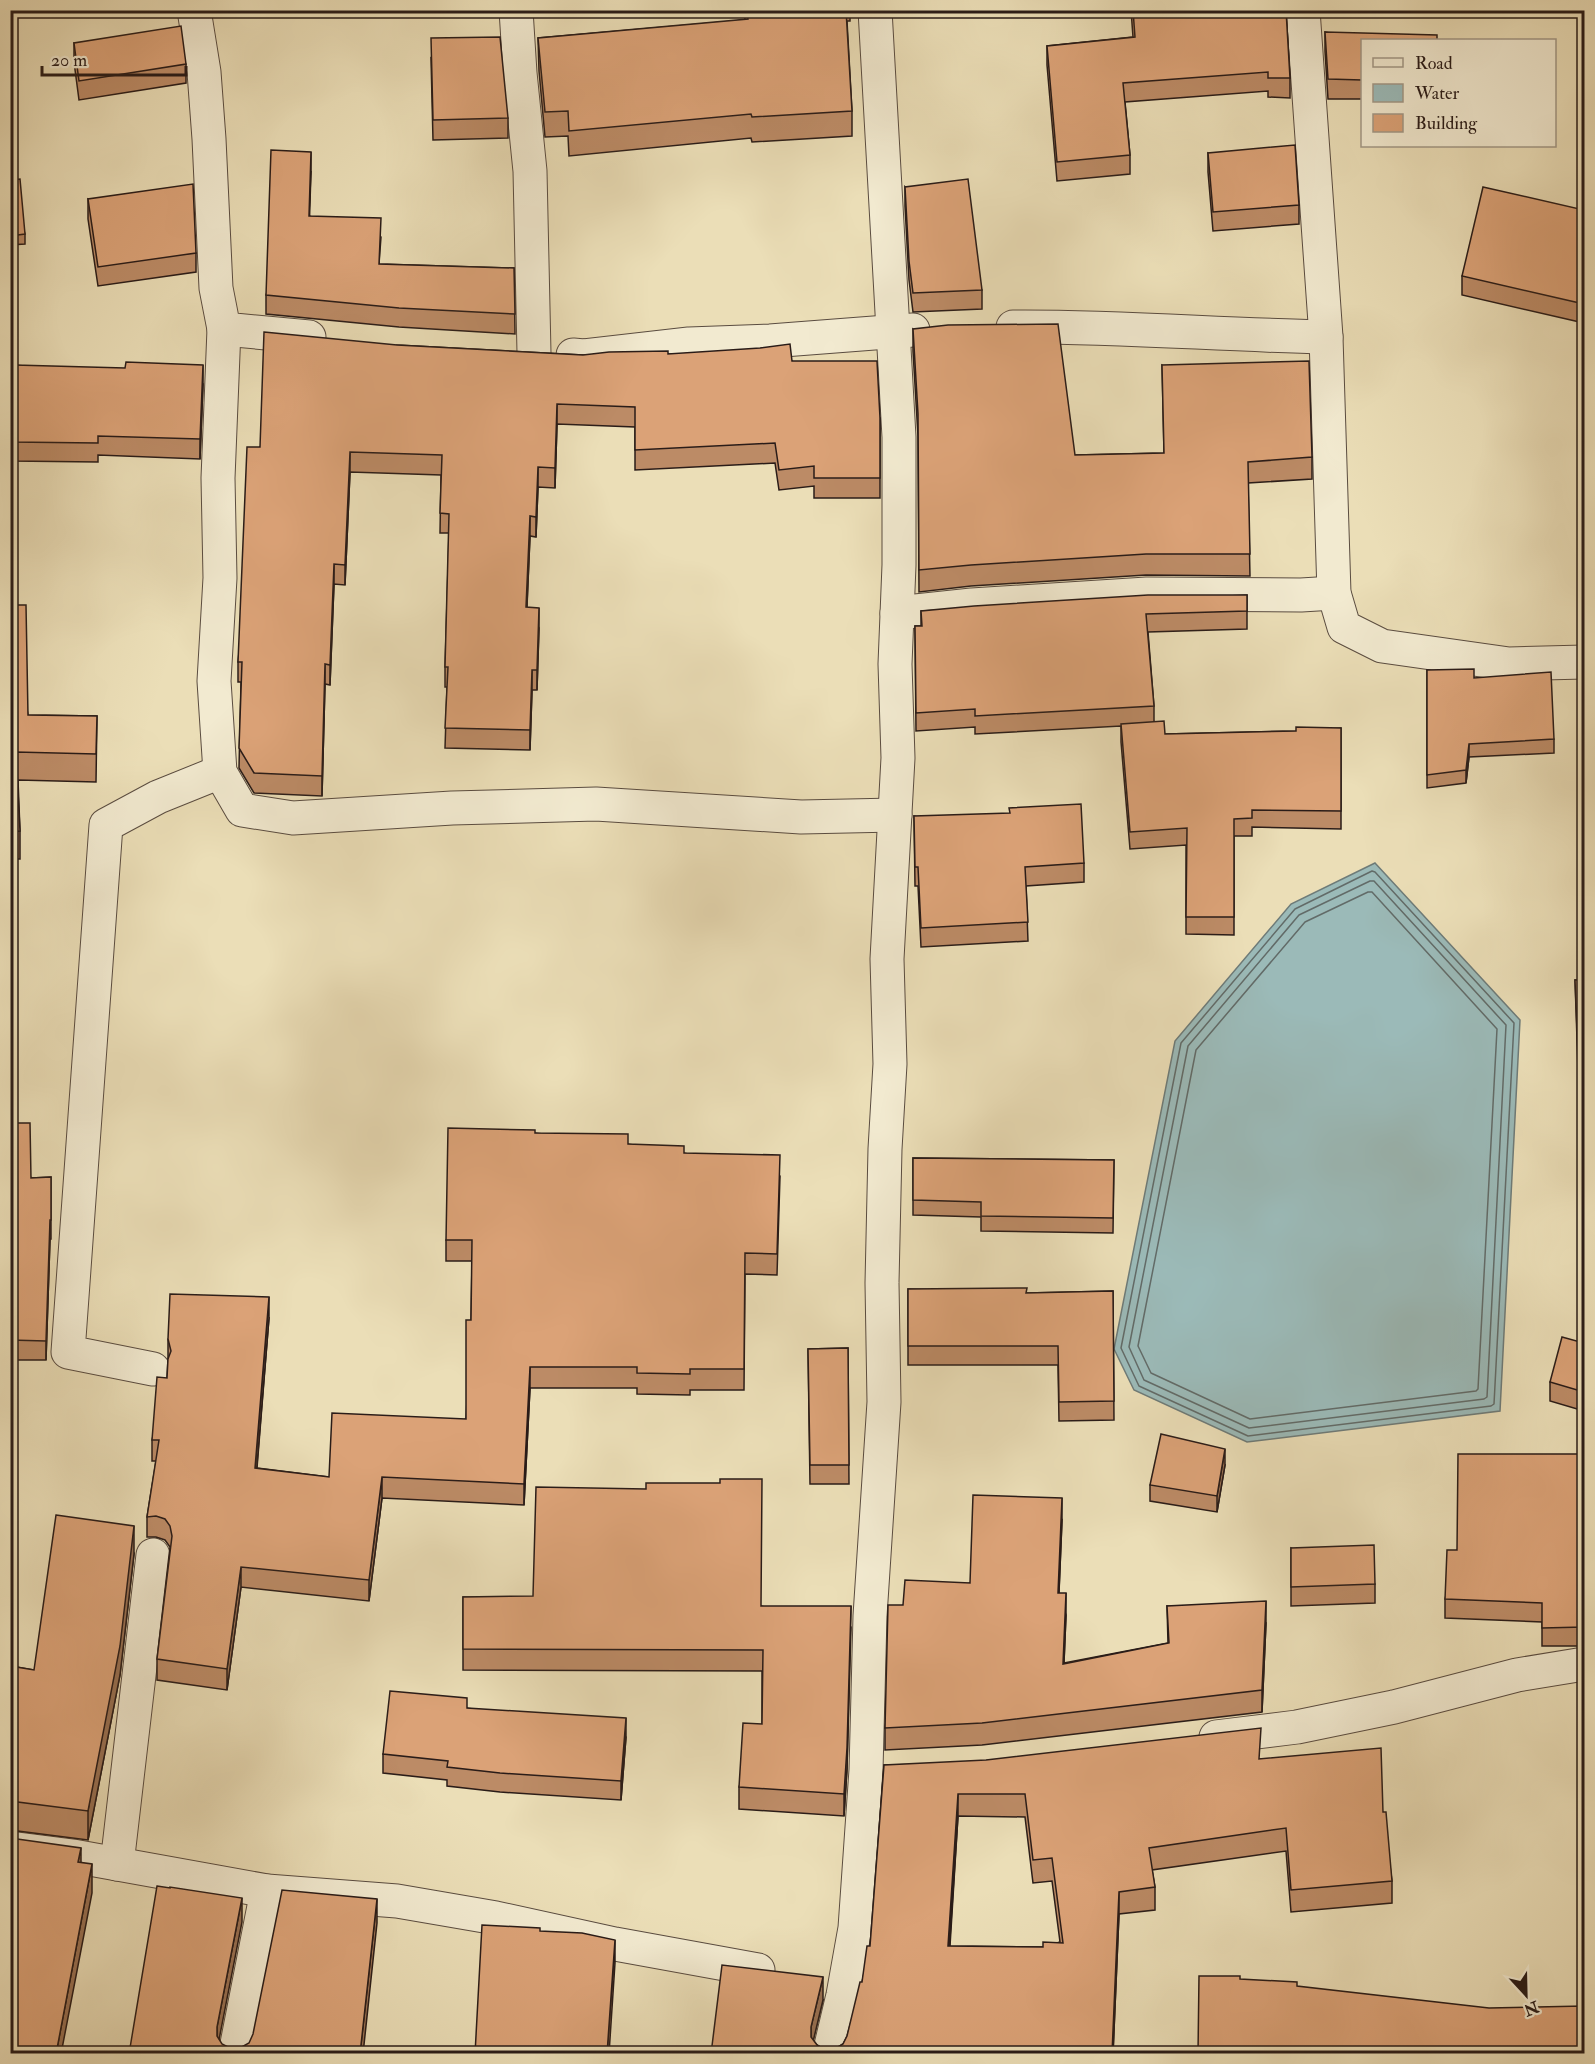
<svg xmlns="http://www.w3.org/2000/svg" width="1595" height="2064" font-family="'IM FELL Double Pica',serif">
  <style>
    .water { fill: #9bbab8; stroke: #6e7b78; stroke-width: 1.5 }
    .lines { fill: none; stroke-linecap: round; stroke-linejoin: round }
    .shore { stroke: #626b68; stroke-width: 1.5 }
    .street-casing { stroke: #5a4c40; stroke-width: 35 }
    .street { stroke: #f2ead0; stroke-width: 33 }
    .wall { fill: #bc8b66; stroke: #2a1c18; stroke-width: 1.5; fill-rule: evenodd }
    .shaded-wall { fill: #997153; stroke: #2a1c18; stroke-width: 1.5 }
    .building { fill: #dba277; stroke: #2a1c18; stroke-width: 1.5; fill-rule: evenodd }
  </style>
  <rect width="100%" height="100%" fill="#ebdeb7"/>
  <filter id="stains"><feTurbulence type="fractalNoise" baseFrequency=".00333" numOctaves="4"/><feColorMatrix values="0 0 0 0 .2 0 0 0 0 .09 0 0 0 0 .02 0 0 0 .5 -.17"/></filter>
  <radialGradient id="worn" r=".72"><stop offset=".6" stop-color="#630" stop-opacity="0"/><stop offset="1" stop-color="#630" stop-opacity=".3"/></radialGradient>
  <polygon class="water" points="1375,863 1520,1020 1500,1411 1247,1442 1134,1390 1114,1349 1175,1041 1291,904"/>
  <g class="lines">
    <g class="shore">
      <polygon points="1372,871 1375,872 1514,1023 1494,1404 1491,1406 1248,1436 1139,1386 1121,1348 1181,1043 1295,909"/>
      <polygon points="1370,881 1374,881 1506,1025 1487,1397 1484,1399 1249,1428 1144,1380 1129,1347 1188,1046 1299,915"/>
      <polygon points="1368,892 1372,892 1497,1029 1478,1389 1476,1391 1250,1419 1151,1373 1138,1346 1196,1050 1305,922"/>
    </g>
    <defs>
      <g id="street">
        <polyline points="194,10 204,72 209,139 216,288 224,329 309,337"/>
        <polyline points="516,10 520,73 530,171 534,353"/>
        <polyline points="1303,10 1326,337 1334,593 1344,627 1382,646 1509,664 1584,662"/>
        <path d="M1013,327C1117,326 1221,335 1326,337"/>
        <polyline points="224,329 218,478 220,578 214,681 220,772 242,810 293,818 452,808 596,804 801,817 895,815"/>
        <polyline points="573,355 584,356 689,344 770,341 913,330"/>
        <polyline points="897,613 972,605 1147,594 1301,595 1334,593"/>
        <polyline points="153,1369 68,1352 106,825 158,797 220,772"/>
        <polyline points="1216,1737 1297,1727 1394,1707 1517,1675 1584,1664"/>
        <polyline points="10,1848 73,1856 267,1891 397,1901 496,1918 615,1944 758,1970"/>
        <polyline points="117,1864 153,1555"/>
        <polyline points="235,2054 267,1891"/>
        <polyline points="829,2054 843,1995 855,1928 866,1770 870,1616 884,1402 882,1283 885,1149 890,1064 887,959 898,758 895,664 899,565 899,437 875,10"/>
      </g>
    </defs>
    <use href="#street" class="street-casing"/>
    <use href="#street" class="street"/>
  </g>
  <g class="wall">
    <polygon points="744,10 850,10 850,21 847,21 852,111 852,136 752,142 751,138 569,156 568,136 545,137 539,71 538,38 745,20"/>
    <polygon points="1131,10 1286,10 1290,78 1290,98 1268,97 1268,91 1125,102 1130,155 1130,174 1057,181 1047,65 1047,46 1133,37"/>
    <polygon points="1325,32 1362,40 1362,99 1328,99 1325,51"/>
    <polygon points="74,43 186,64 186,83 79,100 74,62"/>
    <polygon points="431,58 508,118 508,138 433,140"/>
    <polygon points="1208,153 1299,205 1299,224 1213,231 1208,172"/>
    <polygon points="311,171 309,216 381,237 379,264 514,268 515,334 399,327 266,314 266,295"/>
    <polygon points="10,180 25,234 25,244 10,245"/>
    <polygon points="905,187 982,290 982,309 913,312 909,280 905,206"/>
    <polygon points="88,199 196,253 196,272 98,286 88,219"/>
    <polygon points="1584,210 1584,323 1462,295 1462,276"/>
    <polygon points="913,329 1075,455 1164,453 1162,365 1312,457 1312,479 1248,483 1250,576 1146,575 971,586 919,592 918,436 913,351"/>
    <polygon points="10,336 15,365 203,384 200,459 98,455 98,462 10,461"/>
    <polygon points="397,345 583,355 668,354 792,361 880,418 880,498 814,498 814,486 779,490 775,463 635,470 635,427 557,424 555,488 538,487 536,537 530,536 527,607 539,628 537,690 532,690 530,750 445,748 447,687 445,687 445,667 449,533 440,533 441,475 350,472 345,585 334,584 330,685 325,684 322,796 254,793 239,768 241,682 238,682 238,662 260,447"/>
    <polygon points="1247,595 1247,629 1148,632 1154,706 1154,721 1165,734 1296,731 1341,728 1341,829 1252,827 1252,836 1234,836 1234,935 1186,934 1186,845 1130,849 1121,742 1121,726 975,734 975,727 916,731 915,626 921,626 921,611"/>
    <polygon points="10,605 28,715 97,716 96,782 18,780 20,831 20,859 10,859"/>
    <polygon points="1427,670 1474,678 1554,739 1554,753 1469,757 1466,783 1427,788"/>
    <polygon points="914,816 1084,863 1084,882 1026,886 1028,941 921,947 918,886 915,886"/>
    <polygon points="1575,980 1584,980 1584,1099 1579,1099"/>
    <polygon points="10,1123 31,1178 51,1177 51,1239 50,1239 46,1360 10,1360"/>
    <polygon points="535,1133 628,1144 684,1153 780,1176 777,1275 745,1274 744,1390 690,1390 690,1395 637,1394 637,1388 530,1388 524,1505 382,1498 369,1601 241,1587 227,1690 157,1680 157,1659 170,1547 165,1540 156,1537 147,1537 147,1517 156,1461 152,1461 152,1440 167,1378 168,1358 168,1339 269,1318 257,1468 329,1477 466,1419 471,1320 472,1261 446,1261 446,1240"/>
    <polygon points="913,1158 1114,1160 1113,1233 981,1231 981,1217 913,1215"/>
    <polygon points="908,1289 1026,1293 1113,1291 1114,1420 1059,1421 1058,1365 908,1365"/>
    <polygon points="1584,1343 1584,1411 1550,1401 1550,1382"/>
    <polygon points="848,1348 849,1484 810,1484 808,1349"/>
    <polygon points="1584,1454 1584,1646 1542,1646 1542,1622 1445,1618 1445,1599 1457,1550"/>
    <polygon points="1225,1465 1217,1512 1150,1501 1150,1485"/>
    <polygon points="1062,1520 1059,1593 1066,1615 1064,1663 1168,1643 1167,1606 1266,1623 1262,1712 982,1745 885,1750 885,1728 903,1605 970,1583"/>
    <polygon points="1291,1548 1375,1584 1375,1603 1291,1606"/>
    <polygon points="134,1554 120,1675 88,1840 10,1830 10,1666 34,1670"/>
    <polygon points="463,1597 761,1606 851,1627 847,1769 844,1816 739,1809 739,1787 762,1724 762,1671 463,1670"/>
    <polygon points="467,1708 626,1737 621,1800 500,1792 447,1786 447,1780 383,1773 383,1754"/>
    <path d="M1260,1759L1383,1812L1392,1881V1903L1291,1912L1286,1851L1152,1870L1155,1887V1910L1119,1914L1113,2054H711L823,2000L813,2040L817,2045L825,2050L835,2049L843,2044L847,2036L862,1982L870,1946L884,1765ZM958,1816L1025,1817L1033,1883L1052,1881L1060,1942L1043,1947L950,1946Z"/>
  </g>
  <g class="shaded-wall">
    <polygon points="311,152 311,171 309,235 309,216"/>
    <polygon points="203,365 203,384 200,459 200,439"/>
    <polygon points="557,404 557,424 555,488 555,468"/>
    <polygon points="350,452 350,472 345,585 345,565"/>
    <polygon points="538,467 538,487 536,537 536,517"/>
    <polygon points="530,516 530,536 526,627 526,607"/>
    <polygon points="334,564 334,584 330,685 330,665"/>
    <polygon points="539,608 539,628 537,690 537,670"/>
    <polygon points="325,664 325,684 322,796 322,776"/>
    <polygon points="532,670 532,690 530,750 530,730"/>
    <polygon points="1469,744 1469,757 1466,783 1466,770"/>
    <polygon points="50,1220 50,1239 46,1360 46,1341"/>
    <polygon points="269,1297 269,1318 255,1489 255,1468"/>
    <polygon points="530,1367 530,1388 524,1505 524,1484"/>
    <polygon points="1225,1449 1225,1465 1217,1512 1217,1496"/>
    <polygon points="382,1477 382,1498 369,1601 369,1580"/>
    <polygon points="1062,1498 1062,1520 1058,1615 1058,1593"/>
    <polygon points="134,1526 134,1554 120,1675 88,1840 88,1811"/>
    <polygon points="241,1567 241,1587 227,1690 227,1669"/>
    <polygon points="1066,1593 1066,1615 1063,1686 1063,1664"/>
    <polygon points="1266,1601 1266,1623 1262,1712 1262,1690"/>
    <polygon points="851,1606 847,1769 844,1816 844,1794"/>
    <polygon points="626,1718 626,1737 621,1800 621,1781"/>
    <polygon points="958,1794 958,1816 948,1969 948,1946"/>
    <polygon points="81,1848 81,1876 78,1862"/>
    <polygon points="92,1864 92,1893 61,2054 56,2054"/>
    <polygon points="1119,1892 1119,1914 1113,2054 1112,2054"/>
    <polygon points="242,1898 242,1922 217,2050 217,2027"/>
    <polygon points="377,1899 377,1923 363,2054 360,2054"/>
    <polygon points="615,1940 615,1963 609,2054 607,2054"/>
    <polygon points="823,1977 823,2000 811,2050 811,2027"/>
  </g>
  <g class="building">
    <polygon points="747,10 846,10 852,111 752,117 751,114 569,131 568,111 545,112 538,38 748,19"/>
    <polygon points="1133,10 1286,10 1290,78 1268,78 1268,72 1123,83 1130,155 1057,162 1047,46 1135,37"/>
    <polygon points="181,26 186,64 79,81 74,43"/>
    <polygon points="1325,32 1437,35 1437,40 1362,40 1362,80 1328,79"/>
    <polygon points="500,37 508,118 433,120 431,38"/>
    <polygon points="1295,145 1299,205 1213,212 1208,153"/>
    <polygon points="271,150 311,152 309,216 381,218 379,264 514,268 515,314 399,308 266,295"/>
    <polygon points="20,179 25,234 10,236 10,180"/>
    <polygon points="968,179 982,290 913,293 909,261 905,187"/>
    <polygon points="193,184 196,253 98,267 88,199"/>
    <polygon points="1483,187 1584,210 1584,304 1462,276"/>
    <polygon points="1058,324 1075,455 1164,453 1162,365 1309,361 1312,457 1248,462 1250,554 1146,554 971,565 919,570 918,414 913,329 948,325"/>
    <polygon points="264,332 397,345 583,355 609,352 668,351 668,354 760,348 790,344 792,361 877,361 880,418 880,478 814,478 814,466 779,470 775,443 635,450 635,407 557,404 555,468 538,467 536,517 530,516 526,607 539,608 537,670 532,670 530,730 445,728 448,667 445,667 449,514 440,513 442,455 350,452 345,565 334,564 330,665 325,664 322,776 254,773 239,748 242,662 238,662 247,447 260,447"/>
    <polygon points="10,336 14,336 15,365 125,368 126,362 203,365 200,439 98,436 98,443 10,442"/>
    <polygon points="1148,595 1247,595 1247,611 1146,614 1154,706 975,716 975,709 916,713 915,626 922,626 921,611 974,606"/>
    <polygon points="10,605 26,605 28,715 97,716 96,754 16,752 20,831 10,832"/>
    <polygon points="1474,669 1474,678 1551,672 1554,739 1469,744 1466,770 1427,775 1427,670"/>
    <polygon points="1164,721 1165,734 1296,731 1296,727 1341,728 1341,811 1252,810 1252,818 1234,819 1234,917 1186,917 1187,828 1130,832 1121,724"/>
    <polygon points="1081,804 1084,863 1025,867 1028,922 921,928 918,867 915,867 914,816 1010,813 1009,808"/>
    <polygon points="1575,980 1584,980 1584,1080 1579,1080"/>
    <polygon points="10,1123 30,1123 31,1178 51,1177 51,1220 50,1220 46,1341 10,1340"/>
    <polygon points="448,1128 535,1130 535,1133 628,1134 628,1144 684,1146 684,1153 780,1155 777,1254 745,1253 744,1369 690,1369 690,1374 637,1373 637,1367 530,1367 524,1484 382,1477 369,1580 241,1567 227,1669 157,1659 172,1536 170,1526 165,1519 156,1516 147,1517 159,1440 152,1440 157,1377 167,1378 168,1359 171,1351 168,1339 170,1294 269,1297 255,1468 329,1477 332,1413 466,1419 466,1320 471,1320 472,1240 446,1240"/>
    <polygon points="913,1158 1114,1160 1113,1218 981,1216 981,1202 913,1200"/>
    <polygon points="1027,1288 1026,1293 1113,1291 1114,1401 1059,1402 1058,1346 908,1346 908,1289"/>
    <polygon points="1562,1337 1584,1343 1584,1392 1550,1382"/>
    <polygon points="848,1348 849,1465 810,1465 808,1349"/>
    <polygon points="1161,1434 1225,1449 1217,1496 1150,1485"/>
    <polygon points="1458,1454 1584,1454 1584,1627 1542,1628 1542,1603 1445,1599 1447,1550 1457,1550"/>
    <polygon points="720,1479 762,1479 761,1606 851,1606 847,1748 844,1794 739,1787 743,1723 762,1724 763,1650 463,1649 463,1597 533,1596 536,1487 646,1489 646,1483 720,1483"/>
    <polygon points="973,1495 1062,1498 1058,1593 1066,1593 1063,1664 1169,1643 1167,1606 1266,1601 1262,1690 982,1723 885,1728 888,1605 903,1605 905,1580 970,1583"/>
    <polygon points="56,1515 134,1526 120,1646 88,1811 10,1801 10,1666 34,1670"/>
    <polygon points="1374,1545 1375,1584 1291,1587 1291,1548"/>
    <polygon points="390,1691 467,1698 467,1708 626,1718 621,1781 500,1773 447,1767 448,1761 383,1754"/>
    <path d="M1261,1728L1259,1759L1381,1748L1383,1812H1386L1392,1881L1291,1890L1286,1828L1149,1848L1155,1887L1119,1892L1112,2054H711L722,1965L823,1977L811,2027V2037L817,2045L825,2050L835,2049L843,2044L847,2036L860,1982H862L867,1946H870L884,1765L986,1760ZM958,1794H1025L1033,1860L1052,1858L1063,1943L1043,1942V1947L948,1946Z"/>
    <polygon points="10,1838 81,1848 78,1862 92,1864 56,2054 10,2054"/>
    <polygon points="157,1886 170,1888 170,1887 242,1898 217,2027 217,2036 222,2044 232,2049 240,2048 249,2043 253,2034 282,1890 377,1899 360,2054 129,2054"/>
    <polygon points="482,1925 540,1928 540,1931 582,1933 615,1940 607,2054 475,2054"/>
    <polygon points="1199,1976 1240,1976 1240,1979 1297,1982 1297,1986 1489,2008 1584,2006 1584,2054 1198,2054"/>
  </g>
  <rect width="1595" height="2064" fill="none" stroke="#ebdeb7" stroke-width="36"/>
  <rect x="12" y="12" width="1571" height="2040" fill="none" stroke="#2a1c18" stroke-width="3"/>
  <rect x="18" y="18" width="1559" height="2028" fill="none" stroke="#2a1c18" stroke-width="1.5"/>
  <rect x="1361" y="39" width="195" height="108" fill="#f2ead0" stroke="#a29886" stroke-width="1.5"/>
  <rect x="1373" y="58" width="30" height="9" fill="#f2ead0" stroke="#a29886" stroke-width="1.5"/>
  <text x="1415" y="69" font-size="18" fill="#2a1c18">Road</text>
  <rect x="1373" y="84" width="30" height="18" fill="#9bbab8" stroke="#a29886" stroke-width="1.5"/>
  <text x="1415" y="99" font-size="18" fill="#2a1c18">Water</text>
  <rect x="1373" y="114" width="30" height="18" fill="#dba277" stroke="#a29886" stroke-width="1.5"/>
  <text x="1415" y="129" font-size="18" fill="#2a1c18">Building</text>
  <g transform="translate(1526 1995) rotate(158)" stroke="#f2ead0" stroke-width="4.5" paint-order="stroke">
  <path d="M0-4.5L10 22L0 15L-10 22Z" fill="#2a1c18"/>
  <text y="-9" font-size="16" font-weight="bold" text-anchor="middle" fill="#2a1c18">N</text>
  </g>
  <path d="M42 66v9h144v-9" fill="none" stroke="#2a1c18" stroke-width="3"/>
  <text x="51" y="66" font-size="18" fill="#2a1c18" stroke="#f2ead0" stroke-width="4.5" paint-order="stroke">20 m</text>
  <rect width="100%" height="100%" filter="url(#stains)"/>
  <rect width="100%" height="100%" fill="url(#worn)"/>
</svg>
